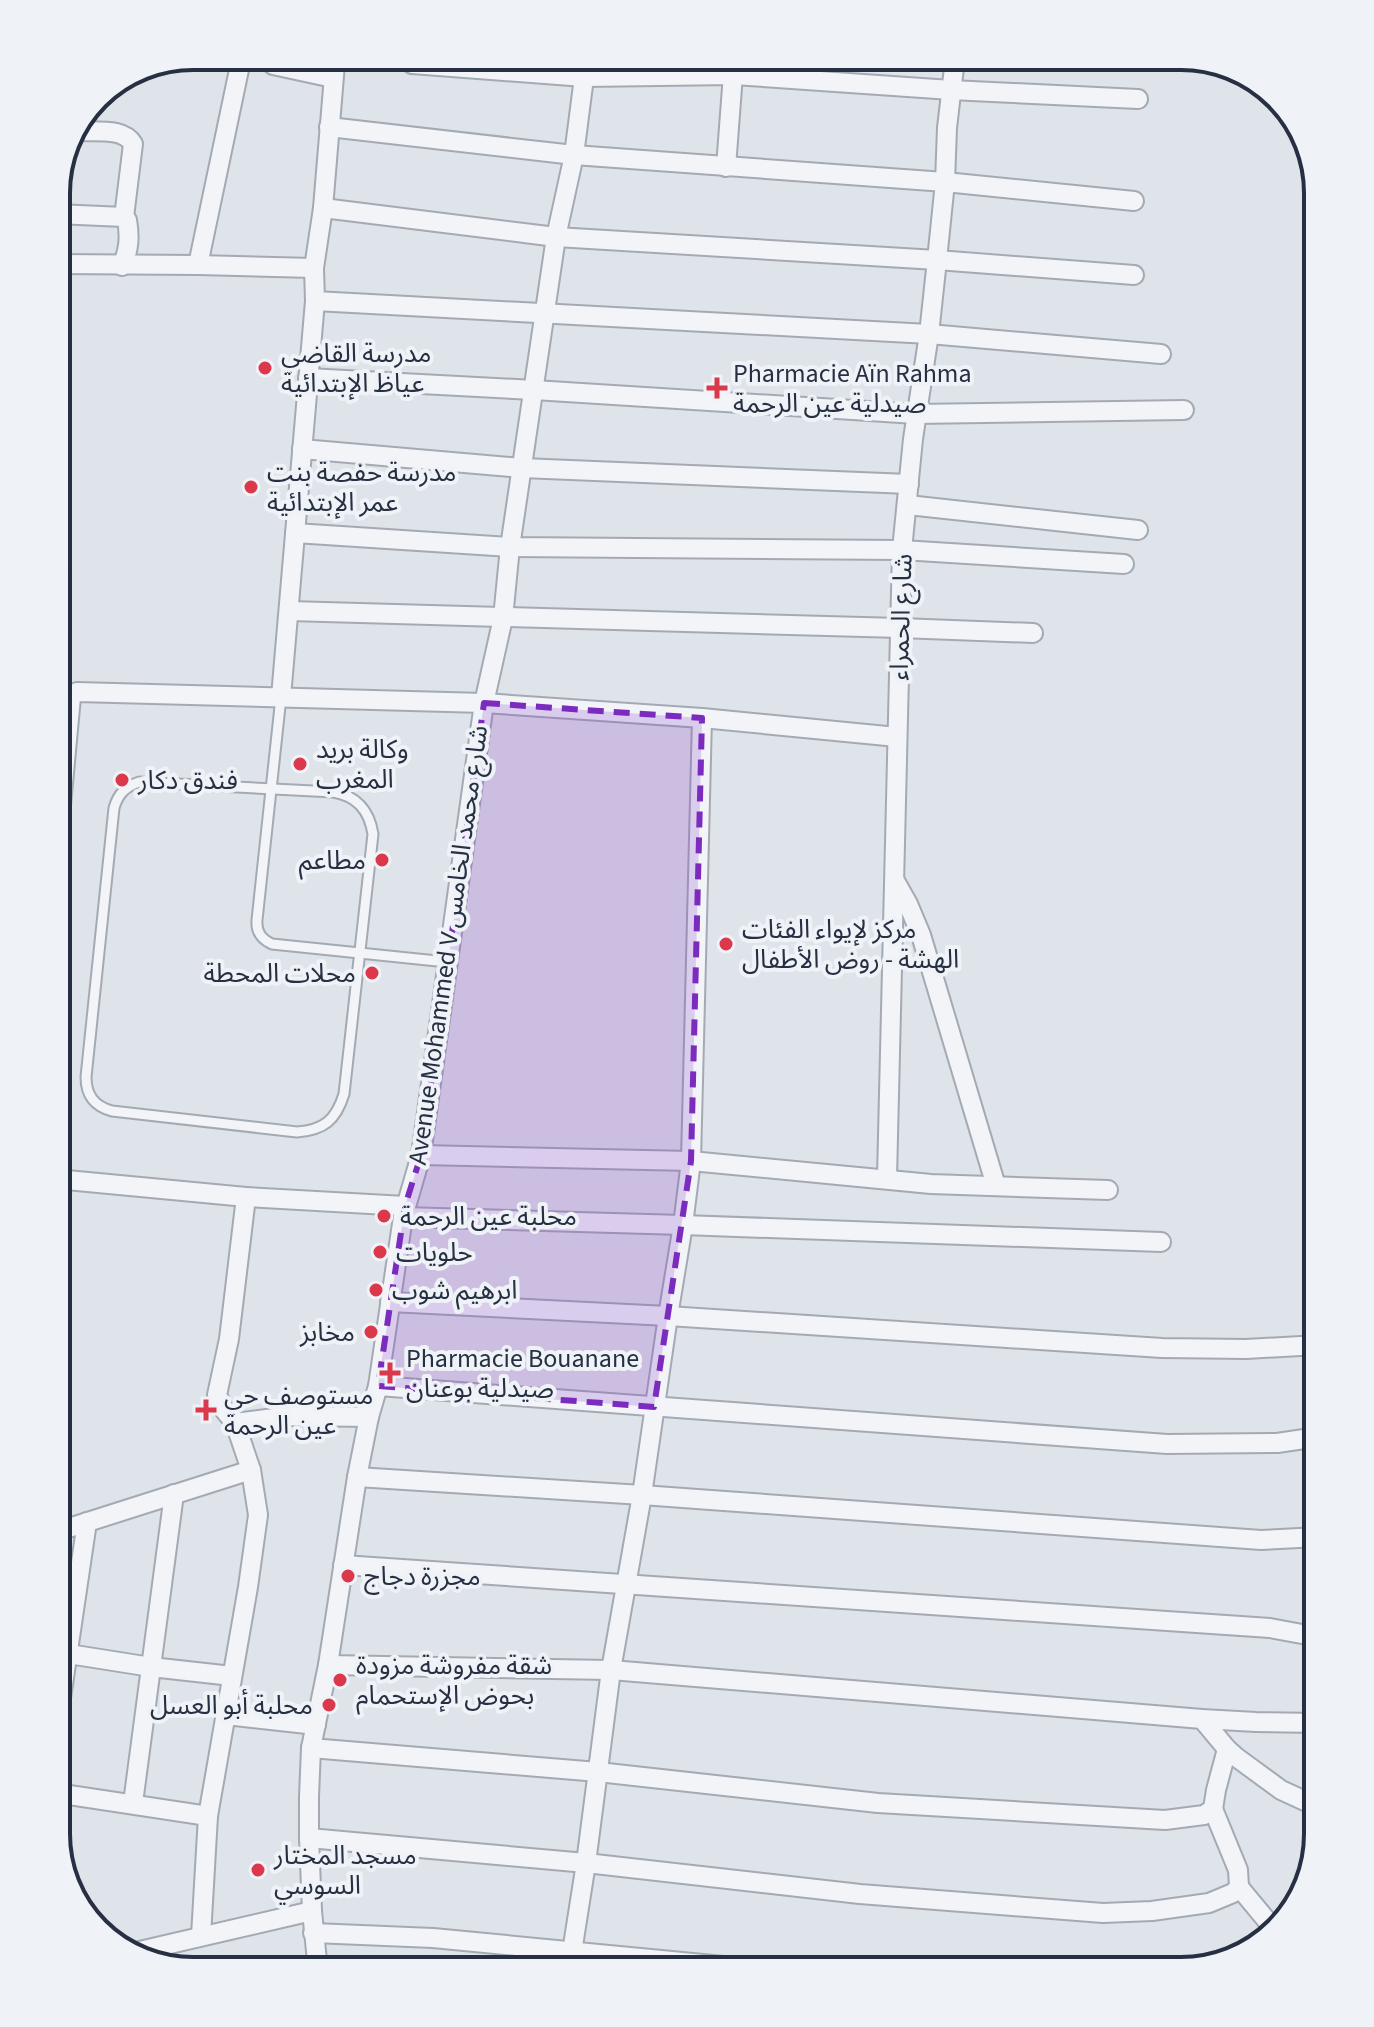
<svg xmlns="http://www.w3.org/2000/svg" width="1374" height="2027" font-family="'Source Sans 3','Noto Sans Arabic',sans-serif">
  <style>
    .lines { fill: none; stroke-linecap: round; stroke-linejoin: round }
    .service-casing { stroke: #a4aab4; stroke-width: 13 }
    .minor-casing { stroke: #a4aab4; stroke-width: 22 }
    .service { stroke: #f2f4f8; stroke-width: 9 }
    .minor { stroke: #f2f4f8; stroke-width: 18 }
    .marked { fill: #7b2cbf; fill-opacity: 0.2; stroke: #7b2cbf; stroke-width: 6; stroke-dasharray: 16 10; stroke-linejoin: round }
    .poi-dot { fill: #db384c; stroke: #eff2f7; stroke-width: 3 }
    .labels { text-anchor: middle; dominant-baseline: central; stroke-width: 8; stroke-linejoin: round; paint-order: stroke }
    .poi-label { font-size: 26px; fill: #263042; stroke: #eff2f7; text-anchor: start }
    .street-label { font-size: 26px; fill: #263042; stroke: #eff2f7 }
    .rim { fill: none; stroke: #263042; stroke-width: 4 }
  </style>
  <rect width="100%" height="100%" fill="#dfe3ea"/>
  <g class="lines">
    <defs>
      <g id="service">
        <path d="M281,697L257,920C256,932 261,939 272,944L447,962"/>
        <path d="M139,782L333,792C357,796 369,810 373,834L344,1094C336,1120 324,1130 297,1132L112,1111C94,1106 86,1095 86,1077L114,808C118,794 125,787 139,782Z"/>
      </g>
      <g id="minor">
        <polyline points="412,64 584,77 734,75 951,90 1138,99"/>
        <polyline points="273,65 333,78"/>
        <polyline points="329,127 574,155 945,182 1134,201"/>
        <path d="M81,131C98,132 124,128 133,144L124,217"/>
        <polyline points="726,167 734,61"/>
        <polyline points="323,208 556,237 937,260 1134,275"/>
        <path d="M56,214L124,217L127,220C130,237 129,250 122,266"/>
        <polyline points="56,264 198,265 314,268"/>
        <polyline points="198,265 240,65"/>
        <polyline points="315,301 929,334 1161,354"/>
        <polyline points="308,378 534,390 916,414 1184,410"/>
        <polyline points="302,449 522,468 909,484"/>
        <polyline points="908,505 1138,530"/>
        <polyline points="295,533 510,547 902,550 1124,564"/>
        <polyline points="289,611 900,628 1033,633"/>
        <polyline points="281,697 315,301 314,268 323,208 335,64"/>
        <polyline points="56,859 71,697 77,692 484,703 702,718 897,737"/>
        <polyline points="895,881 908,904 921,935 996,1186"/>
        <polyline points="421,1155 691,1161 931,1184 1108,1190"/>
        <polyline points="887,1178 902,550 913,439 929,334 937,260 945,182 947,128 955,59"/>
        <polyline points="56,1179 246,1197 405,1206"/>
        <polyline points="403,1217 683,1225 1161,1242"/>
        <polyline points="390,1302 668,1316 1162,1348 1246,1349 1318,1345"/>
        <polyline points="378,1386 1167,1444 1277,1443 1318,1437"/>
        <polyline points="235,1423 289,1416 369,1417"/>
        <polyline points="357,1477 642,1495 1261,1540 1318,1537"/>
        <polyline points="56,1532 251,1470"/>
        <polyline points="343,1565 1270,1628 1318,1637"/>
        <polyline points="56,1652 151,1667 232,1676"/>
        <polyline points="328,1665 611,1670 1202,1719 1227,1749 1236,1757 1281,1790 1318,1807"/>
        <polyline points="226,1715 316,1725"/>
        <polyline points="1202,1719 1256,1722 1318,1723"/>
        <polyline points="56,1748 60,1705 87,1522"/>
        <polyline points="311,1748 598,1772 878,1803 1165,1820 1204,1815 1213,1809 1216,1790 1227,1749"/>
        <polyline points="56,1793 208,1816"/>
        <polyline points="133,1803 174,1494"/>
        <polyline points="309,1838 586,1863 860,1894 1103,1913 1152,1911 1209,1903 1233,1893 1239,1887 1238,1870 1213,1809"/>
        <polyline points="1239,1887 1273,1928"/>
        <polyline points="313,1933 433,1938 777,1971"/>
        <polyline points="201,1936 208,1816 248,1587 258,1515 251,1470 235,1423 225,1411 217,1395 229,1339 246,1197"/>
        <polyline points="131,1953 312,1911"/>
        <polyline points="318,1971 312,1911 309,1838 309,1797 311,1748 328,1665 357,1477 369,1417 378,1386 403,1217 421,1155 484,703 503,618 510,547 556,237 574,155 586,62"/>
        <polyline points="569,1971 586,1863 611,1670 642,1495 668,1316 683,1225 691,1161 702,718"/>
      </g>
    </defs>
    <use href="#service" class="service-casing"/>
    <use href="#minor" class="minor-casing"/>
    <use href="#service" class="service"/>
    <use href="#minor" class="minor"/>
  </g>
  <path class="marked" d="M484,703L702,718L691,1161L654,1407L378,1386L405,1206L421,1155Z"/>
  <g class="poi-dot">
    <circle cx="265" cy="368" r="8"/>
    <path d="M713 376h8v8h8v8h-8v8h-8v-8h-8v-8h8z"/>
    <circle cx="251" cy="487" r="8"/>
    <circle cx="300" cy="764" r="8"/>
    <circle cx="122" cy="780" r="8"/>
    <circle cx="382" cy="860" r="8"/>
    <circle cx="726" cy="944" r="8"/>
    <circle cx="372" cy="973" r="8"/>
    <circle cx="384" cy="1216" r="8"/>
    <circle cx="380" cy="1252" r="8"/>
    <circle cx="376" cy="1290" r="8"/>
    <circle cx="371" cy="1332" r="8"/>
    <path d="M386 1361h8v8h8v8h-8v8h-8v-8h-8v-8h8z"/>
    <path d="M202 1398h8v8h8v8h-8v8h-8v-8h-8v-8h8z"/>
    <circle cx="348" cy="1576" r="8"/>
    <circle cx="340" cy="1680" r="8"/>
    <circle cx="329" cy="1705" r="8"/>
    <circle cx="258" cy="1870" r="8"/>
  </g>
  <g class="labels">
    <g class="poi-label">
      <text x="281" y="353">مدرسة القاضي<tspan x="281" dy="30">عياظ الإبتدائية</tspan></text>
      <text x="733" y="373">Pharmacie Aïn Rahma<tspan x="733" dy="30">صيدلية عين الرحمة</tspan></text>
      <text x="267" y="472">مدرسة حفصة بنت<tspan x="267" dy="30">عمر الإبتدائية</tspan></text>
      <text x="316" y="749">وكالة بريد<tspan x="316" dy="30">المغرب</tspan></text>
      <text x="138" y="780">فندق دكار</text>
      <text x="366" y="860" text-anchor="end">مطاعم</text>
      <text x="742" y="929">مركز لإيواء الفئات<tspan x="742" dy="30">الهشة - روض الأطفال</tspan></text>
      <text x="356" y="973" text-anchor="end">محلات المحطة</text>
      <text x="400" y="1216">محلبة عين الرحمة</text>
      <text x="396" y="1252">حلويات</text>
      <text x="392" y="1290">ابرهيم شوب</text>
      <text x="355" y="1332" text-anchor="end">مخابز</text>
      <text x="406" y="1358">Pharmacie Bouanane<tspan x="406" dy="30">صيدلية بوعنان</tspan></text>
      <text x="224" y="1395">مستوصف حي<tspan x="224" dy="30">عين الرحمة</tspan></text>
      <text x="364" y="1576">مجزرة دجاج</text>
      <text x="356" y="1665">شقة مفروشة مزودة<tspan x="356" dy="30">بحوض الإستحمام</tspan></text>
      <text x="313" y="1705" text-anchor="end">محلبة أبو العسل</text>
      <text x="274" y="1855">مسجد المختار<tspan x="274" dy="30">السوسي</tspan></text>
    </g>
    <g class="street-label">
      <text transform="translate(901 617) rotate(-88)">شارع الحمراء</text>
      <text transform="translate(448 945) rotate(-82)">Avenue Mohammed V شارع محمد الخامس</text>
    </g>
  </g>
  <path d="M0 0H1374V2027H0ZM193 70H1181A123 123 0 0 1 1304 193V1834A123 123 0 0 1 1181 1957H193A123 123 0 0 1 70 1834V193A123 123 0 0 1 193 70Z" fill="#eff2f7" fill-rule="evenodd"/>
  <path class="rim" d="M193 70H1181A123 123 0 0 1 1304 193V1834A123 123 0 0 1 1181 1957H193A123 123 0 0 1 70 1834V193A123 123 0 0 1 193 70Z"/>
</svg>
